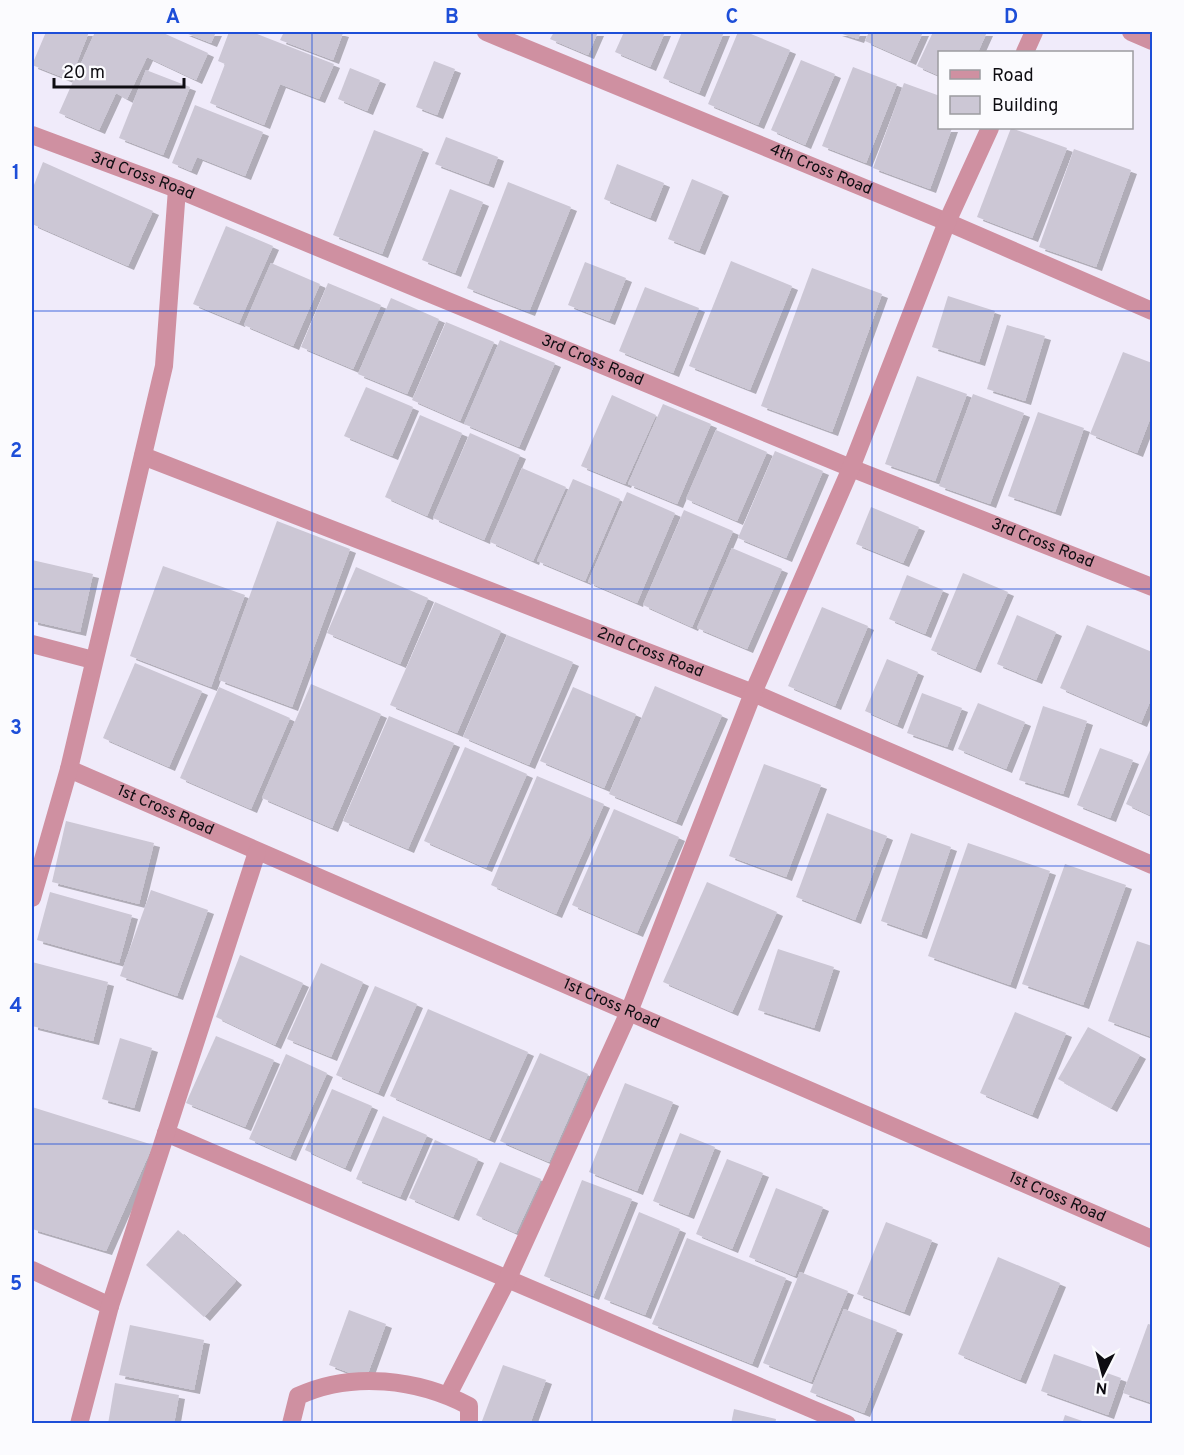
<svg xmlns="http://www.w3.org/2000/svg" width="1184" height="1455" font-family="Overpass,sans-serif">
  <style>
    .building { fill: #ccc7d5; filter: url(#shadow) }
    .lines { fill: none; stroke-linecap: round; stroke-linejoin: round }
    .minor { stroke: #cf90a1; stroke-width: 18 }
    .grid { fill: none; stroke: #1d4ed8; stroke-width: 1.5; stroke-opacity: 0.55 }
    .labels { text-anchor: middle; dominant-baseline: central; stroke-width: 6; stroke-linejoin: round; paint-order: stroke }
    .street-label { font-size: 16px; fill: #0e0d12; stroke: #fbfbfe }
    .neatline { fill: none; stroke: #1d4ed8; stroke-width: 2 }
    .grid-label { font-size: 20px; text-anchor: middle; font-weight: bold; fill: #1d4ed8 }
  </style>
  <defs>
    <filter id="shadow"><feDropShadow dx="6" dy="4" stdDeviation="0" flood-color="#0004"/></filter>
  </defs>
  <rect width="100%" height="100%" fill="#f0ebfa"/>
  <g class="building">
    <polygon points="46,32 89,32 70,80 32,65"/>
    <polygon points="95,32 161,32 208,53 196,80 147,57 127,99 116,93 99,130 59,113"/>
    <polygon points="183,32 216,32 211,43"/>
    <polygon points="229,32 252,32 334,64 319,99 280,84 264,125 210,103 225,64 218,61"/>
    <polygon points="284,32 339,32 343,33 333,60 280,40"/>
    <polygon points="554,32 598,32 588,55 550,39"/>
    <polygon points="624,32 665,32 650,67 615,52"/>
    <polygon points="682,32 724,32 699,93 663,78"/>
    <polygon points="738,32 746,32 790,50 758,125 708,104"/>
    <polygon points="836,32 861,32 858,39"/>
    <polygon points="869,32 923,32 910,61 865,41"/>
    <polygon points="933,32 987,32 978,52 940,52 940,76 917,66"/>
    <polygon points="801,60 835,74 805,145 771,130"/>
    <polygon points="434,61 455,69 437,115 416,107"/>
    <polygon points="853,67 897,84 866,163 822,146"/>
    <polygon points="350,68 380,80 367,111 338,99"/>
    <polygon points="146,70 190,87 163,155 119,138"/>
    <polygon points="904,83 940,96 940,128 952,128 930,189 873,168"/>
    <polygon points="195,105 263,132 245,176 197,157 191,171 172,163"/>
    <polygon points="1011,128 1067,148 1032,238 977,217"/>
    <polygon points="374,130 423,149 382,254 333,235"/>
    <polygon points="446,137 498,157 488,184 435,164"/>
    <polygon points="1074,149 1131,170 1096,267 1039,247"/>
    <polygon points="43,162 153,211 128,266 32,224 32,190"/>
    <polygon points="617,164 664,183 650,218 604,199"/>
    <polygon points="692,179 723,192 699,251 668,239"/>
    <polygon points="508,182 571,207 529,312 467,288"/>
    <polygon points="450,189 483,202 455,273 422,260"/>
    <polygon points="226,226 273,246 239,323 193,304"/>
    <polygon points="731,261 792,286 750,390 689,366"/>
    <polygon points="585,262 626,278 609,321 568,305"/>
    <polygon points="271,263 320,284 293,346 244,325"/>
    <polygon points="812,268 882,294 832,432 761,406"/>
    <polygon points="328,283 381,305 353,369 301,347"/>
    <polygon points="645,287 699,308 673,373 619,351"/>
    <polygon points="948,296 995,311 979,362 932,347"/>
    <polygon points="391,298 439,319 407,394 358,374"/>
    <polygon points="446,322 494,342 460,421 412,400"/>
    <polygon points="1007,325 1045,336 1025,401 987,389"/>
    <polygon points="500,340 555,363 519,447 464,424"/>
    <polygon points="1123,352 1152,363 1152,414 1137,453 1090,434"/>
    <polygon points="917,376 967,394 935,481 885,464"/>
    <polygon points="366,387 413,407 392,456 344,436"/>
    <polygon points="973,394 1024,413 990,504 939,486"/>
    <polygon points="612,395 656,415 625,484 581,466"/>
    <polygon points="663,404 711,424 677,504 628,484"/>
    <polygon points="1038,412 1084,428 1055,512 1008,496"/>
    <polygon points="420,415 462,433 427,516 385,497"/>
    <polygon points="716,430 767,452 737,521 686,499"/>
    <polygon points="470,433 520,455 484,540 433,518"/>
    <polygon points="775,451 823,471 786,558 738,538"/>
    <polygon points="522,468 566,487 533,561 490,542"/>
    <polygon points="573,479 620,499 585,581 537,561"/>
    <polygon points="627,492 675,513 637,603 588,582"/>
    <polygon points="871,507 919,527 903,563 856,544"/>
    <polygon points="684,510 733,531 692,627 643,605"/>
    <polygon points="277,521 350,549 292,707 219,680"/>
    <polygon points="732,548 782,569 747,649 697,628"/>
    <polygon points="32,560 93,574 80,632 32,621"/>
    <polygon points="163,566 245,595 211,687 130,656"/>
    <polygon points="356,567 428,598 400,664 327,633"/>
    <polygon points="963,573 1008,592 975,669 931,650"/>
    <polygon points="907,575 943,590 925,634 889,619"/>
    <polygon points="435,602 501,631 457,733 390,705"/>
    <polygon points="822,607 868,626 835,706 788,686"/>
    <polygon points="1017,615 1056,632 1036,680 997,664"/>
    <polygon points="1087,625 1152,652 1152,697 1141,723 1060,688"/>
    <polygon points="507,635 573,662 529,765 463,737"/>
    <polygon points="887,659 918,672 897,725 865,711"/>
    <polygon points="135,663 202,691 169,767 103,738"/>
    <polygon points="311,684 381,714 332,828 262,798"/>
    <polygon points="655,686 722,715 676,822 609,794"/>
    <polygon points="219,687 290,718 251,809 180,778"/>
    <polygon points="573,687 636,714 604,788 540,761"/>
    <polygon points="922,693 962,708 947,747 907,733"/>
    <polygon points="978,703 1025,722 1006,769 958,749"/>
    <polygon points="1043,706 1087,721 1063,794 1019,780"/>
    <polygon points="389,716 454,743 408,849 343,821"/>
    <polygon points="1152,746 1152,816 1126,804"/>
    <polygon points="465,747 527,774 486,868 424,841"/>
    <polygon points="1100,748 1133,760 1110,818 1077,805"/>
    <polygon points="764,764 821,785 786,877 729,856"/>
    <polygon points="537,776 604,804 556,914 491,885"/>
    <polygon points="614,809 679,837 637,933 572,905"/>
    <polygon points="827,813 887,836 855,920 796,897"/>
    <polygon points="66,821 154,843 139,904 52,882"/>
    <polygon points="911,833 951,847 921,935 881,921"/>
    <polygon points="968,843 1050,871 1010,985 928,956"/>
    <polygon points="1065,864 1126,885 1083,1005 1022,984"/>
    <polygon points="707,882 777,912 732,1012 663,982"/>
    <polygon points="151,890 208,910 177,996 120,976"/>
    <polygon points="50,892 132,915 119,963 37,940"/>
    <polygon points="1137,941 1152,946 1152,1037 1108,1021"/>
    <polygon points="778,949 834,967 814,1028 758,1010"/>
    <polygon points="240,955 303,983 275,1045 216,1017"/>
    <polygon points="32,962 108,982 93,1041 32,1026"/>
    <polygon points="321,963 363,982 331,1057 287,1039"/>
    <polygon points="375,986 417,1004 378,1093 336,1075"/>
    <polygon points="428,1009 528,1052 489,1139 390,1096"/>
    <polygon points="1015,1012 1066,1033 1032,1115 980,1093"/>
    <polygon points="1088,1027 1140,1055 1111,1108 1058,1079"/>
    <polygon points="216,1036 274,1060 245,1127 186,1103"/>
    <polygon points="120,1038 152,1048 134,1108 102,1099"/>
    <polygon points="540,1053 588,1074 549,1162 500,1141"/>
    <polygon points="286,1054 327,1073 290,1157 249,1139"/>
    <polygon points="625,1083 673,1102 637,1191 589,1172"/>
    <polygon points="332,1089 372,1106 345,1168 305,1150"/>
    <polygon points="32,1107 153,1145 106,1251 32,1229"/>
    <polygon points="383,1116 427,1135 400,1197 356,1179"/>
    <polygon points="680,1133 715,1147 688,1215 653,1201"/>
    <polygon points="435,1140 478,1159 453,1217 409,1198"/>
    <polygon points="727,1159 763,1173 732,1249 696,1234"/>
    <polygon points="500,1162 541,1179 516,1233 476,1215"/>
    <polygon points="582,1180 632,1199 593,1296 544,1276"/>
    <polygon points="776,1188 823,1207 795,1276 749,1257"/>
    <polygon points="639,1212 680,1229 645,1315 604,1299"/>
    <polygon points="886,1222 932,1240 904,1312 857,1294"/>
    <polygon points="178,1230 236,1281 204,1317 146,1265"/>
    <polygon points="687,1238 786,1278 752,1364 652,1324"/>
    <polygon points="998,1257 1060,1283 1020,1380 958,1354"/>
    <polygon points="800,1272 848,1291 811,1382 763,1363"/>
    <polygon points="844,1309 897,1330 864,1413 810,1392"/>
    <polygon points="349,1310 386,1324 366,1379 329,1365"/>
    <polygon points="1148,1324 1152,1325 1152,1403 1123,1393"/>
    <polygon points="130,1325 204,1340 194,1390 119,1375"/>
    <polygon points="1054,1354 1121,1378 1108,1415 1041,1391"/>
    <polygon points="503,1365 546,1380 530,1424 482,1421"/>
    <polygon points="115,1383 179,1395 174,1424 108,1424"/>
    <polygon points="734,1409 776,1419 775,1424 731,1424"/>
    <polygon points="1065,1415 1088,1423 1088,1424 1062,1424"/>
  </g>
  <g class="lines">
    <g class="minor">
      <path id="s1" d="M486,32L947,222L1152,311"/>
      <polyline points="1131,32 1152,41"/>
      <polyline points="1025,52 1034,32"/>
      <path id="s2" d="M32,135L177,189L851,468L1152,587"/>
      <path id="s3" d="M143,456L753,693L1152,865"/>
      <polyline points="32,644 93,660"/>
      <path id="s4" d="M69,769L1152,1239"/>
      <polyline points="32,898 69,769 164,366 177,189"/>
      <polyline points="166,1133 847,1424"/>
      <polyline points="32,1270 110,1306"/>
      <polyline points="448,1395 508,1278 629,1012 753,693 851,468 947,222 990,128"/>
      <polyline points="79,1424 110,1306 257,852"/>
      <path d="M291,1424L298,1396C352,1371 418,1379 469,1406V1424"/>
    </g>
  </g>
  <path class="grid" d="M312,32V1424M592,32V1424M872,32V1424M32,311H1152M32,589H1152M32,866H1152M32,1144H1152"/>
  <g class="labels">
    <g class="street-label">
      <text stroke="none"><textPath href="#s1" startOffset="362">4th Cross Road</textPath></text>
      <text stroke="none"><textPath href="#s2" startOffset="118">3rd Cross Road</textPath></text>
      <text stroke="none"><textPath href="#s2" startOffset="604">3rd Cross Road</textPath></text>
      <text stroke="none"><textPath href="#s2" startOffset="1090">3rd Cross Road</textPath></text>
      <text stroke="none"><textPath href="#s3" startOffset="544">2nd Cross Road</textPath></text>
      <text stroke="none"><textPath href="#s4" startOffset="105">1st Cross Road</textPath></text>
      <text stroke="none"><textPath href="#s4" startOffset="591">1st Cross Road</textPath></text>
      <text stroke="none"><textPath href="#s4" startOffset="1077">1st Cross Road</textPath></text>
    </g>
  </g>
  <rect width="1184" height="1455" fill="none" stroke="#fbfbfe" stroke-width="66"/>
  <rect x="938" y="51" width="195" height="78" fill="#fbfbfe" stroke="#9c9ca0" stroke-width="1.5"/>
  <rect x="950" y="70" width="30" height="9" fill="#cf90a1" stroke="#9c9ca0" stroke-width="1.5"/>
  <text x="992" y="81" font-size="18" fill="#0e0d12">Road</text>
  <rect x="950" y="96" width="30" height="18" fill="#ccc7d5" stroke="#9c9ca0" stroke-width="1.5"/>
  <text x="992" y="111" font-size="18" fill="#0e0d12">Building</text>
  <g transform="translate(1103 1374) rotate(186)" stroke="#fbfbfe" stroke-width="4.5" paint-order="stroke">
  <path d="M0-4.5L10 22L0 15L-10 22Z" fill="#0e0d12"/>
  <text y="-9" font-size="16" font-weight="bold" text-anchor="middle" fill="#0e0d12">N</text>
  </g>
  <path d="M54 78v9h130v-9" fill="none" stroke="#0e0d12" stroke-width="3"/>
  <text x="63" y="78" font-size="18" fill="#0e0d12" stroke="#fbfbfe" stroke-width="4.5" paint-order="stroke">20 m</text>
  <rect x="33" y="33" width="1118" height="1389" class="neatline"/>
  <g class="grid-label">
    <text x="173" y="23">A</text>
    <text x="452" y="23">B</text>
    <text x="732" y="23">C</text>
    <text x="1011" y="23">D</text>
    <text x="16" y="179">1</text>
    <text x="16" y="457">2</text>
    <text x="16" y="734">3</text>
    <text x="16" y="1012">4</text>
    <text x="16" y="1290">5</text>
  </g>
</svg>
